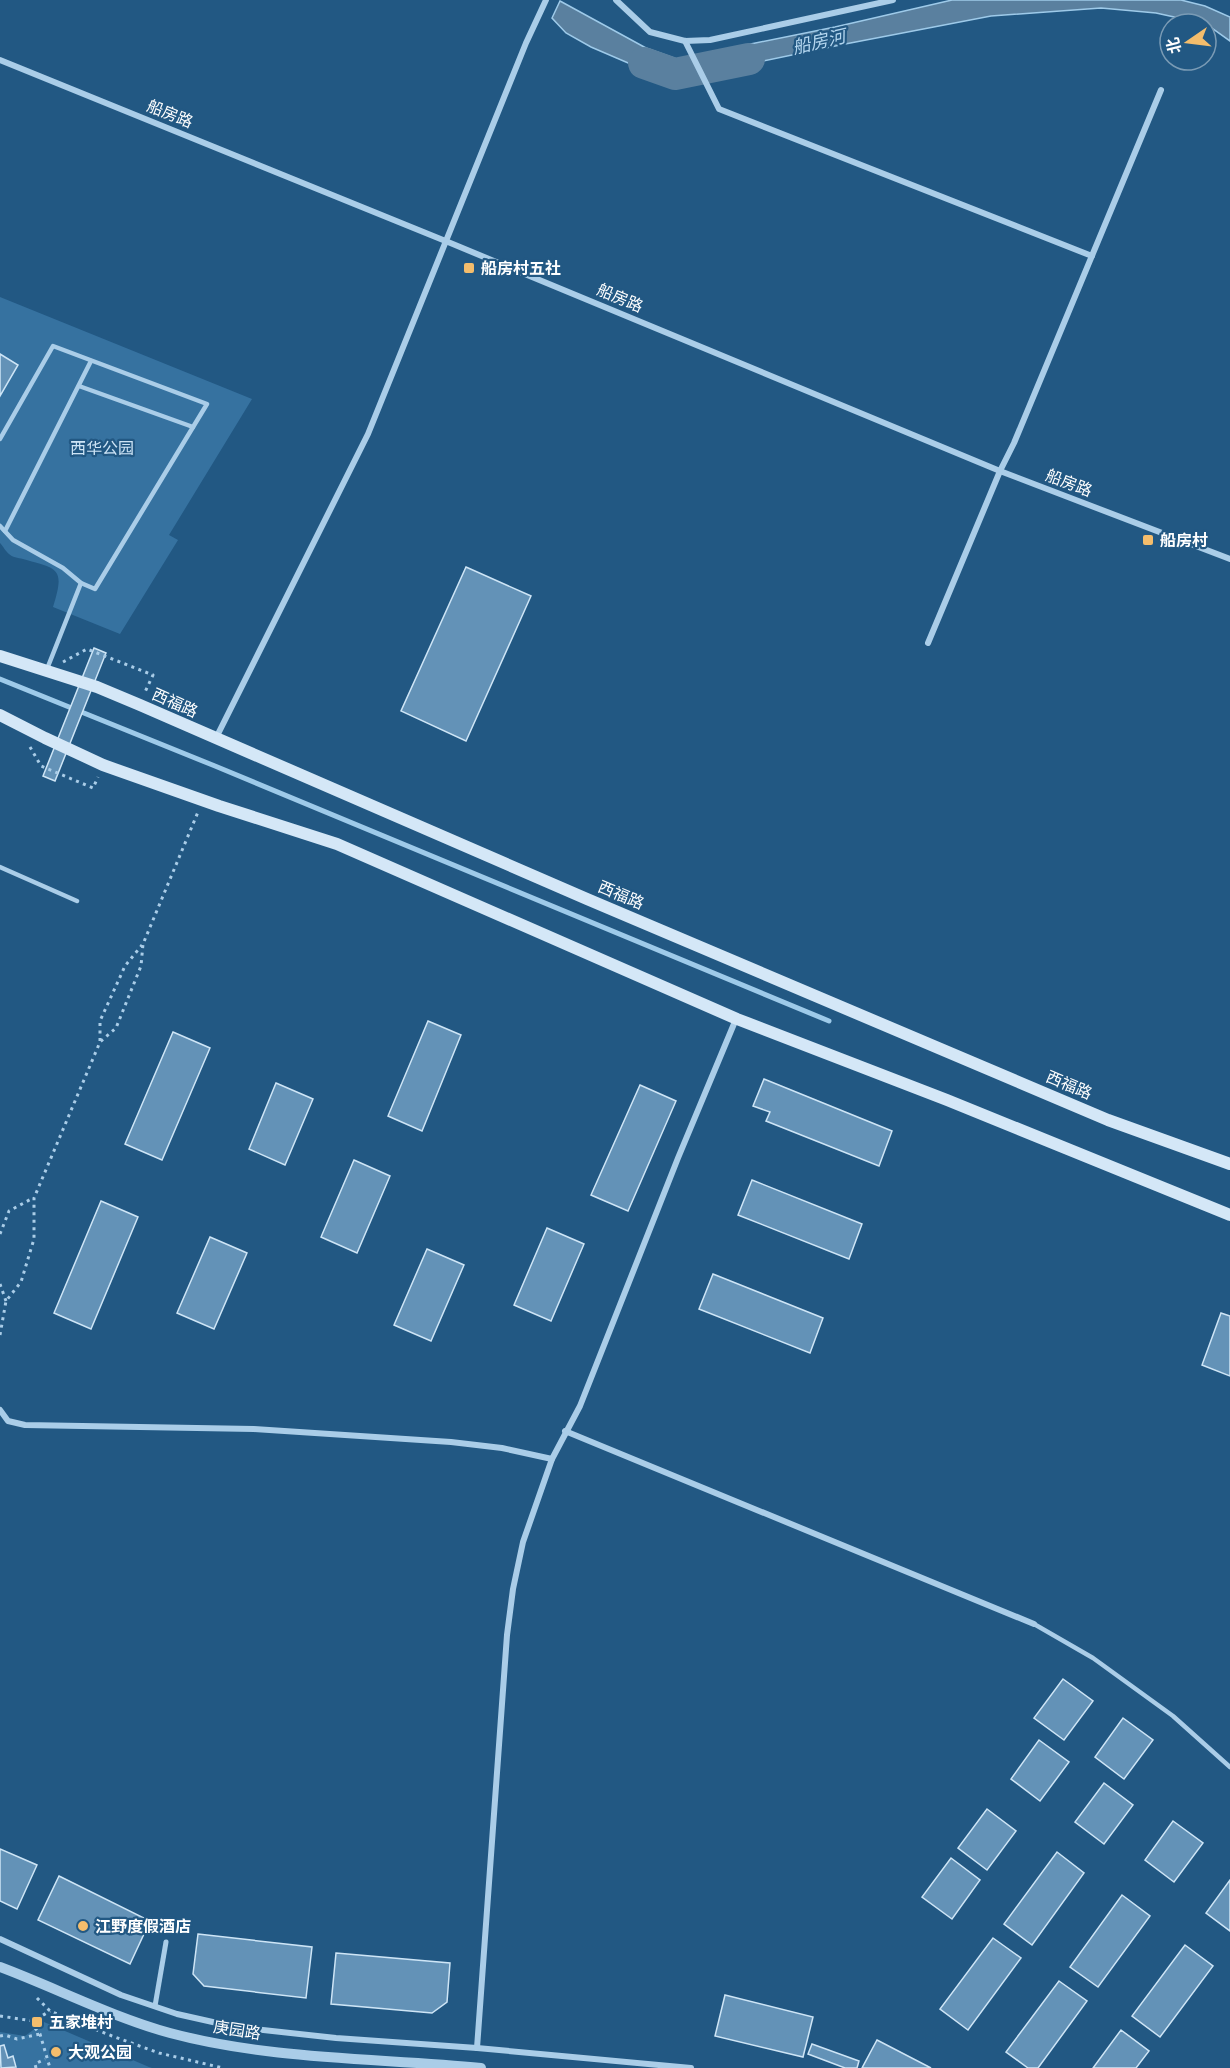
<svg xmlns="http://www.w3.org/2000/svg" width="1230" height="2068" font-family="Figtree,'Noto Sans SC',sans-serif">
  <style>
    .green { fill: #3672a0 }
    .water { fill: #5a809f; stroke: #9ecae9; stroke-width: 1.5 }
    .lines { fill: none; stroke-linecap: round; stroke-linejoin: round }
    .stream { stroke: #9ecae9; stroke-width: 5 }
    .river { stroke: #5a809f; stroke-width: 32 }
    .building { fill: #6392b7; stroke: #cee5f6; stroke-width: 1.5 }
    .path { stroke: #aacde8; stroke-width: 3; stroke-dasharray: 3 4.5; stroke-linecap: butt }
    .service { stroke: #aacde8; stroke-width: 4.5 }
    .pedestrian { stroke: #aacde8; stroke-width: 5 }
    .minor { stroke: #aacde8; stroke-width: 6 }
    .tertiary { stroke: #aacde8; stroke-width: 10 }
    .secondary { stroke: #d4e7f7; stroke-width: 12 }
    .poi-dot { fill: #f4bd6c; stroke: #225883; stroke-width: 2 }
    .labels { text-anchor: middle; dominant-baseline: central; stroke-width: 4.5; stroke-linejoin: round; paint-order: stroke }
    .street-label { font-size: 16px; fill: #fff; stroke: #225883 }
    .poi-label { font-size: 16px; font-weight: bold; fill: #fff; stroke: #225883; text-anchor: start }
    .park-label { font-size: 16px; fill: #cee5f6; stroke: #225883 }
    .water-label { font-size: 18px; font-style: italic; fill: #b5d7f0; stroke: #225883 }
  </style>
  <rect width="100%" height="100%" fill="#225883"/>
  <g class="green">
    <path d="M0,297L252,399L169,535L178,540L120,634L53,607C65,568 59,569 23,559C18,558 12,557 9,554C6,552 3,546 0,543Z"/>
    <polygon points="44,2022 149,2067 152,2068 0,2068 0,2032 25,2036"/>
  </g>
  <g class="water">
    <polygon points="952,0 1181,0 1205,6 1230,17 1230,41 1206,24 1156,13 1101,8 991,16 840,45 711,72 701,54 835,27"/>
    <polygon points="560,1 646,48 677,59 688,80 670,81 591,47 566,33 552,18"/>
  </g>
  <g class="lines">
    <polyline class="stream" points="0,679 215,766 829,1021"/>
    <polyline class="river" points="644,63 675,74 749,59"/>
  </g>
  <g class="building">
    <polygon points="0,354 18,365 0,396"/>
    <polygon points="466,567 531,596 466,741 401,711"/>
    <polygon points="94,648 106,653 55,781 43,776"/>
    <polygon points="428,1021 461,1035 422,1131 388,1116"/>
    <polygon points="173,1032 210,1048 162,1160 125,1144"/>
    <polygon points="764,1079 892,1131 879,1166 766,1121 770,1112 753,1106"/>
    <polygon points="276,1083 313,1099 285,1165 249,1149"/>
    <polygon points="640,1085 676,1101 628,1211 591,1195"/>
    <polygon points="354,1160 390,1176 357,1253 321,1237"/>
    <polygon points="752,1180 862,1224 849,1259 738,1215"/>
    <polygon points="101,1201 138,1217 91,1329 54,1313"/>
    <polygon points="547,1228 584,1244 551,1321 514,1305"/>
    <polygon points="210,1237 247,1253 214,1329 177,1313"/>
    <polygon points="427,1249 464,1265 431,1341 394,1325"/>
    <polygon points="713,1274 823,1318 810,1353 699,1309"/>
    <polygon points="1221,1313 1230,1316 1230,1376 1202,1365"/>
    <polygon points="1063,1679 1093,1701 1064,1740 1034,1718"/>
    <polygon points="1123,1718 1153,1740 1124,1779 1095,1757"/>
    <polygon points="1039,1740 1069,1762 1040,1801 1011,1779"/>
    <polygon points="1104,1783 1133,1805 1104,1844 1075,1822"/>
    <polygon points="987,1809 1016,1831 987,1870 958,1848"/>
    <polygon points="1173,1821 1203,1843 1174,1882 1145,1860"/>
    <polygon points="0,1849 37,1865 17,1909 0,1901"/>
    <polygon points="1057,1852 1084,1873 1032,1945 1004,1924"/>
    <polygon points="951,1858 980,1880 952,1919 922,1897"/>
    <polygon points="59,1876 150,1921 130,1964 38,1920"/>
    <polygon points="1230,1880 1230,1931 1206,1913"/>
    <polygon points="1122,1895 1150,1916 1098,1987 1070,1967"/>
    <polygon points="198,1934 312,1947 306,1998 204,1986 193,1974"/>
    <polygon points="993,1938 1021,1958 968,2030 940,2009"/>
    <polygon points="1185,1945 1213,1966 1160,2037 1132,2016"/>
    <polygon points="336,1953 450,1963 447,2002 432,2013 331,2004"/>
    <polygon points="1059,1981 1087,2001 1038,2068 1028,2068 1006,2052"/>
    <polygon points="725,1995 813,2017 803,2057 715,2036"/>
    <polygon points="1121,2030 1149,2051 1136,2068 1093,2068"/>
    <polygon points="877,2040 931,2068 862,2068"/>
    <polygon points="812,2044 859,2061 857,2068 845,2068 808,2054"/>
    <polygon points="4,2045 8,2058 13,2056 16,2067 1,2068 0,2046"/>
  </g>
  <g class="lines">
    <g class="path">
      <polyline points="63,662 87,649 153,675 145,692"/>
      <polyline points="30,747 41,766 93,788 98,777"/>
      <polyline points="100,1041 100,1021 125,966 142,945"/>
      <polyline points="0,1234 9,1211 33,1198"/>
      <polyline points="0,1284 6,1301"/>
      <polyline points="0,1335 6,1301 21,1282 34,1239 34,1198 100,1042 116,1028 141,966 143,944 198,812"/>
      <polyline points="37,1998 50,2011 112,2036 159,2053 223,2068"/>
      <polyline points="0,2016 33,2021 50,2011"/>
      <polyline points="35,2028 40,2034 50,2068"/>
      <polyline points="0,2036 5,2035 17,2039 40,2034"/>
      <polyline points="36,2068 35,2064 45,2059"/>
    </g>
    <g class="service">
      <polyline points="79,386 193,427"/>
      <polyline points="0,439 53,346 207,404 95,589 81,583 63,568 13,540 0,526"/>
      <polyline points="5,531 91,361"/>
      <polyline points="47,669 81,583"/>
      <polyline points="0,867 77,901"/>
      <polyline points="1034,1624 1093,1658 1173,1716 1230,1767"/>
    </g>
    <polyline class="pedestrian" points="155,2006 166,1942"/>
    <g class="minor">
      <polyline points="616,0 650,32 685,41 710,40 893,0"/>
      <polyline points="685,41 719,109 1092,256"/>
      <polyline points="0,60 448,242 1000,471 1230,559"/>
      <polyline points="928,643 1000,471 1014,443 1161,90"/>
      <polyline points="216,738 368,434 526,43 546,0"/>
      <polyline points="0,1410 8,1421 25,1425 254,1429 451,1442 502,1448 552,1459"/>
      <polyline points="565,1431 1034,1624"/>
      <polyline points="0,1939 121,1995 177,2014 235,2027 336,2038 477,2048 691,2068"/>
      <polyline points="477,2048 507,1635 513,1589 523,1542 552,1459 580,1406 678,1158 736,1019"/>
    </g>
    <path class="tertiary" d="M0,1967C56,1988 112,2017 170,2033C270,2060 379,2058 481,2068"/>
    <g class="secondary">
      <polyline points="0,656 97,687 140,705 587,899 1108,1120 1230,1164"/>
      <polyline points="0,715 45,738 103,765 219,806 337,844 737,1019 947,1100 1230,1215"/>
    </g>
  </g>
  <g class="poi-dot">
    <rect x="463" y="262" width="12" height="12" rx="3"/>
    <rect x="1142" y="534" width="12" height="12" rx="3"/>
    <circle cx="83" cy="1926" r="6"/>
    <rect x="31" y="2016" width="12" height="12" rx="3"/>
    <circle cx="56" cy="2052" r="6"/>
  </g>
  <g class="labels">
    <g class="street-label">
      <text transform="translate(170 114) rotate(22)">船房路</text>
      <text transform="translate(620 298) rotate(23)">船房路</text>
      <text transform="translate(1069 483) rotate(21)">船房路</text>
      <text transform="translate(175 703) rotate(24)">西福路</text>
      <text transform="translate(621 895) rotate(23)">西福路</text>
      <text transform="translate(1069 1085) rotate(23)">西福路</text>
      <text transform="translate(237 2030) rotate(9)">庚园路</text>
    </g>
    <g class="poi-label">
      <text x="481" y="268">船房村五社</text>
      <text x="1160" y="540">船房村</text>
      <text x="95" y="1926">江野度假酒店</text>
      <text x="49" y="2022">五家堆村</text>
      <text x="68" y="2052">大观公园</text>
    </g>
    <g class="park-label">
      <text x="102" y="448">西华公园</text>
    </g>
    <g class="water-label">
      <text transform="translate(819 42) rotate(-13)">船房河</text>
    </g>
  </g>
  <g transform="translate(1188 42) rotate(256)"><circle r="28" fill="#225883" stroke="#7a9bb5" stroke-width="1.5"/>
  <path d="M0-4.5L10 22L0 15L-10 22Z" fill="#f4bd6c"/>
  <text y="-9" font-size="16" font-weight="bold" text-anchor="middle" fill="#ffffff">北</text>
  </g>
</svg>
